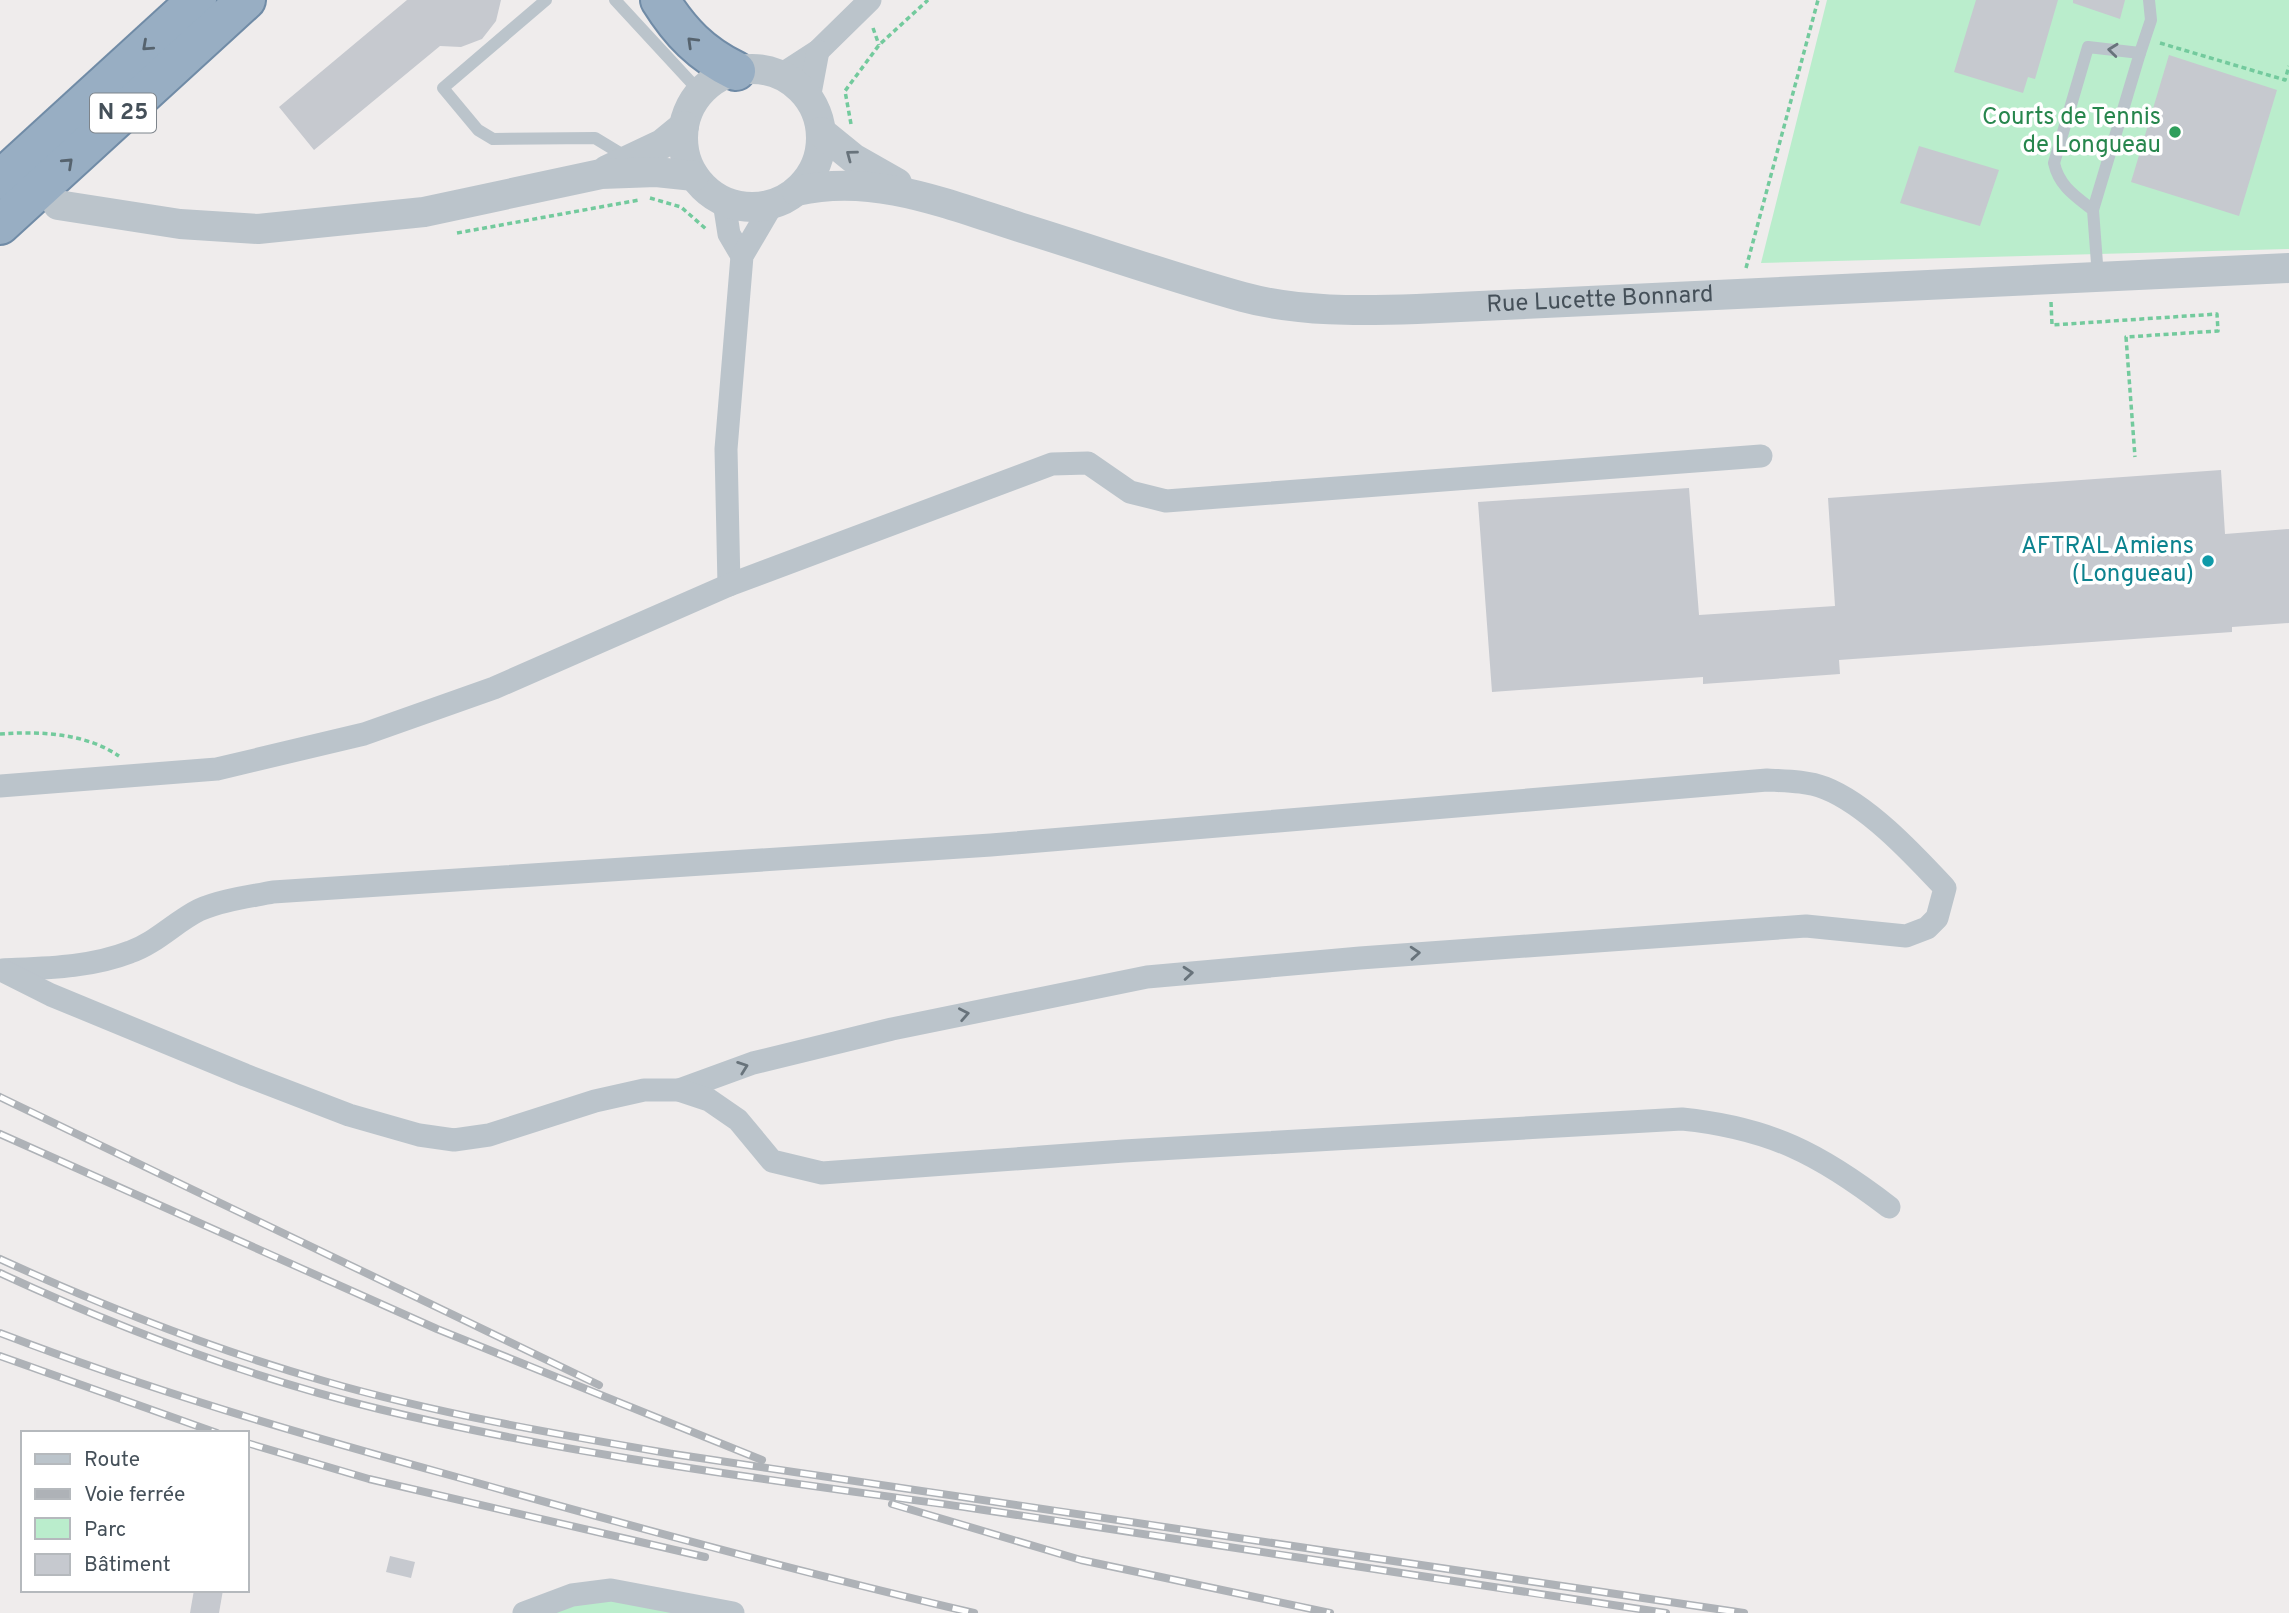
<svg xmlns="http://www.w3.org/2000/svg" width="2289" height="1613" font-family="Overpass,sans-serif">
  <style>
    .green { fill: #baedcc }
    .building { fill: #c6c9cf }
    .lines { fill: none; stroke-linecap: round; stroke-linejoin: round }
    .trunk-casing { stroke: #708ba6; stroke-width: 42 }
    .path { stroke: #73ca9d; stroke-width: 3.5; stroke-dasharray: 5 3.5; stroke-linecap: butt }
    .service { stroke: #bbc4cb; stroke-width: 12 }
    .minor { stroke: #bbc4cb; stroke-width: 23 }
    .tertiary { stroke: #bbc4cb; stroke-width: 30 }
    .trunk { stroke: #98aec3; stroke-width: 38 }
    .rail-casing { stroke: #aeb2b7; stroke-width: 8 }
    .rail { stroke: #fff; stroke-width: 5; stroke-dasharray: 16; stroke-linecap: butt }
    .oneway { stroke: #56636e }
    .oneway2 { stroke: #68737b }
    .leisure-dot { fill: #2e9e5b; stroke: #fff; stroke-width: 2.5 }
    .culture-dot { fill: #0f9aa8; stroke: #fff; stroke-width: 2.5 }
    .labels { text-anchor: middle; dominant-baseline: central; stroke-width: 7; stroke-linejoin: round; paint-order: stroke }
    .shield { fill: #fff; stroke: #7d848b; stroke-width: 2 }
    .shield-label { font-size: 23px; font-weight: bold; fill: #455059 }
    .leisure-label { font-size: 24px; fill: #27864d; stroke: #fff; text-anchor: end }
    .street-label { font-size: 24px; fill: #455059; stroke: #fff }
    .culture-label { font-size: 24px; fill: #0d838f; stroke: #fff; text-anchor: end }
  </style>
  <rect width="100%" height="100%" fill="#efecec"/>
  <g class="green">
    <polygon points="1827,0 2289,0 2289,249 1761,263"/>
    <polygon points="572,1595 733,1613 524,1613"/>
  </g>
  <g class="building">
    <polygon points="407,0 501,0 496,21 482,39 461,47 440,46 314,150 279,107"/>
    <polygon points="1976,0 2058,0 2035,79 2028,77 2023,93 1954,72"/>
    <polygon points="2073,0 2125,0 2120,19 2073,3"/>
    <polygon points="2169,55 2277,90 2239,216 2131,182"/>
    <polygon points="1919,146 1999,170 1980,226 1900,203"/>
    <polygon points="2221,470 2225,534 2289,529 2289,623 2232,627 2232,632 1839,660 1840,674 1703,684 1703,677 1492,692 1478,502 1689,488 1699,615 1835,606 1828,498"/>
    <polygon points="390,1556 415,1562 411,1578 386,1572"/>
    <polygon points="194,1590 223,1590 219,1613 190,1613"/>
  </g>
  <g class="lines">
    <defs>
      <g id="trunk">
        <path d="M660,0C680,32 701,54 736,71"/>
        <polyline points="0,180 197,0"/>
        <polyline points="0,225 246,0"/>
      </g>
    </defs>
    <use href="#trunk" class="trunk-casing"/>
    <g class="path">
      <polyline points="873,28 879,45"/>
      <polyline points="2160,43 2285,80 2289,66"/>
      <polyline points="851,124 845,91 879,45 928,0"/>
      <polyline points="650,198 681,207 706,229"/>
      <polyline points="457,233 639,200"/>
      <polyline points="1746,268 1818,0"/>
      <polyline points="2051,302 2052,325 2217,314 2218,331 2126,337 2135,457"/>
      <path d="M0,734C40,731 85,733 119,756"/>
    </g>
    <g class="service">
      <polyline points="546,0 443,88 478,130 493,139 595,138 628,158"/>
      <polyline points="615,0 700,92"/>
      <polyline points="2140,53 2151,20 2149,0"/>
      <path d="M2093,210C2075,196 2059,186 2054,163L2088,47L2140,53L2093,210L2098,277"/>
    </g>
    <g class="minor">
      <polyline points="781,75 818,51 870,0"/>
      <polyline points="809,99 818,51"/>
      <polyline points="724,202 729,234 742,256"/>
      <polyline points="729,585 726,449 742,256 772,205"/>
      <polyline points="0,786 217,769 364,734 494,688 729,585 1052,464 1088,463 1130,492 1166,501 1761,456"/>
      <path d="M2,970C44,968 89,968 130,952C156,943 175,922 199,910C222,900 248,897 273,892L991,845L1767,780C1786,781 1807,781 1825,788C1868,805 1914,855 1945,888L1937,918L1927,928L1906,936L1806,926L1360,958L1147,977L892,1029L753,1063L679,1090"/>
      <path d="M3,971L51,995L245,1075L349,1115L419,1135L454,1140L489,1135L595,1101L644,1090H679L709,1100L738,1120L772,1161L822,1173L1124,1151L1682,1119C1770,1128 1820,1154 1889,1207"/>
      <polyline points="524,1613 572,1595 611,1590 733,1613"/>
    </g>
    <g class="tertiary">
      <circle cx="752" cy="138" r="69"/>
      <polyline points="821,132 853,158 897,183"/>
      <polyline points="607,170 662,144 684,126"/>
      <path id="s1" d="M797,191C873,173 947,204 1019,227C1094,250 1168,276 1243,297C1298,312 1360,311 1417,309L2289,268"/>
      <polyline points="58,205 180,224 258,229 424,212 601,174 656,172 694,176"/>
    </g>
    <use href="#trunk" class="trunk"/>
    <defs>
      <g id="rail">
        <polyline points="0,1097 599,1385"/>
        <polyline points="0,1134 437,1329 762,1460"/>
        <path d="M0,1259C105,1307 212,1349 324,1381C438,1414 556,1434 673,1454L1744,1613"/>
        <path d="M0,1273C121,1329 248,1377 379,1409C573,1456 773,1480 971,1508C1203,1542 1434,1579 1666,1613"/>
        <path d="M0,1333C149,1390 300,1434 453,1476C626,1525 799,1572 974,1613"/>
        <polyline points="0,1356 217,1433"/>
        <polyline points="247,1443 369,1479 705,1557"/>
        <polyline points="892,1504 1081,1560 1330,1613"/>
      </g>
    </defs>
    <use href="#rail" class="rail-casing"/>
    <use href="#rail" class="rail"/>
  </g>
  <defs><path id="oneway-chevron" d="M-2-3.5L2.5 0L-2 3.5" fill="none" stroke-width="1.6" stroke-linecap="round" stroke-linejoin="round" transform="scale(1.75)"/></defs>
  <g class="oneway">
    <use href="#oneway-chevron" transform="translate(692 42) rotate(-136)"/>
    <use href="#oneway-chevron" transform="translate(147 46) rotate(138)"/>
    <use href="#oneway-chevron" transform="translate(68 163) rotate(-43)"/>
  </g>
  <g class="oneway2">
    <use href="#oneway-chevron" transform="translate(2113 50) rotate(-174)"/>
    <use href="#oneway-chevron" transform="translate(851 155) rotate(-143)"/>
    <use href="#oneway-chevron" transform="translate(1415 953) rotate(-4)"/>
    <use href="#oneway-chevron" transform="translate(1188 973) rotate(-5)"/>
    <use href="#oneway-chevron" transform="translate(964 1014) rotate(-11)"/>
    <use href="#oneway-chevron" transform="translate(743 1067) rotate(-20)"/>
  </g>
  <circle class="leisure-dot" cx="2175" cy="132" r="7"/>
  <circle class="culture-dot" cx="2208" cy="561" r="7"/>
  <g class="labels">
    <rect class="shield" x="90" y="93.5" width="66" height="39" rx="5"/>
    <g class="shield-label">
      <text x="123" y="113">N 25</text>
    </g>
    <g class="leisure-label">
      <text x="2161" y="118">Courts de Tennis<tspan x="2161" dy="28">de Longueau</tspan></text>
    </g>
    <g class="street-label">
      <text stroke="none"><textPath href="#s1" startOffset="821">Rue Lucette Bonnard</textPath></text>
    </g>
    <g class="culture-label">
      <text x="2194" y="547">AFTRAL Amiens<tspan x="2194" dy="28">(Longueau)</tspan></text>
    </g>
  </g>
  <rect x="21" y="1431" width="228" height="161" fill="#ffffff" stroke="#b5b9bd" stroke-width="2"/>
  <rect x="35" y="1454" width="35" height="10" fill="#bbc4cb" stroke="#b5b9bd" stroke-width="2"/>
  <text x="84" y="1466" font-size="21" fill="#455059">Route</text>
  <rect x="35" y="1489" width="35" height="10" fill="#aeb2b7" stroke="#b5b9bd" stroke-width="2"/>
  <text x="84" y="1501" font-size="21" fill="#455059">Voie ferrée</text>
  <rect x="35" y="1518" width="35" height="21" fill="#baedcc" stroke="#b5b9bd" stroke-width="2"/>
  <text x="84" y="1536" font-size="21" fill="#455059">Parc</text>
  <rect x="35" y="1554" width="35" height="21" fill="#c6c9cf" stroke="#b5b9bd" stroke-width="2"/>
  <text x="84" y="1571" font-size="21" fill="#455059">Bâtiment</text>
</svg>
